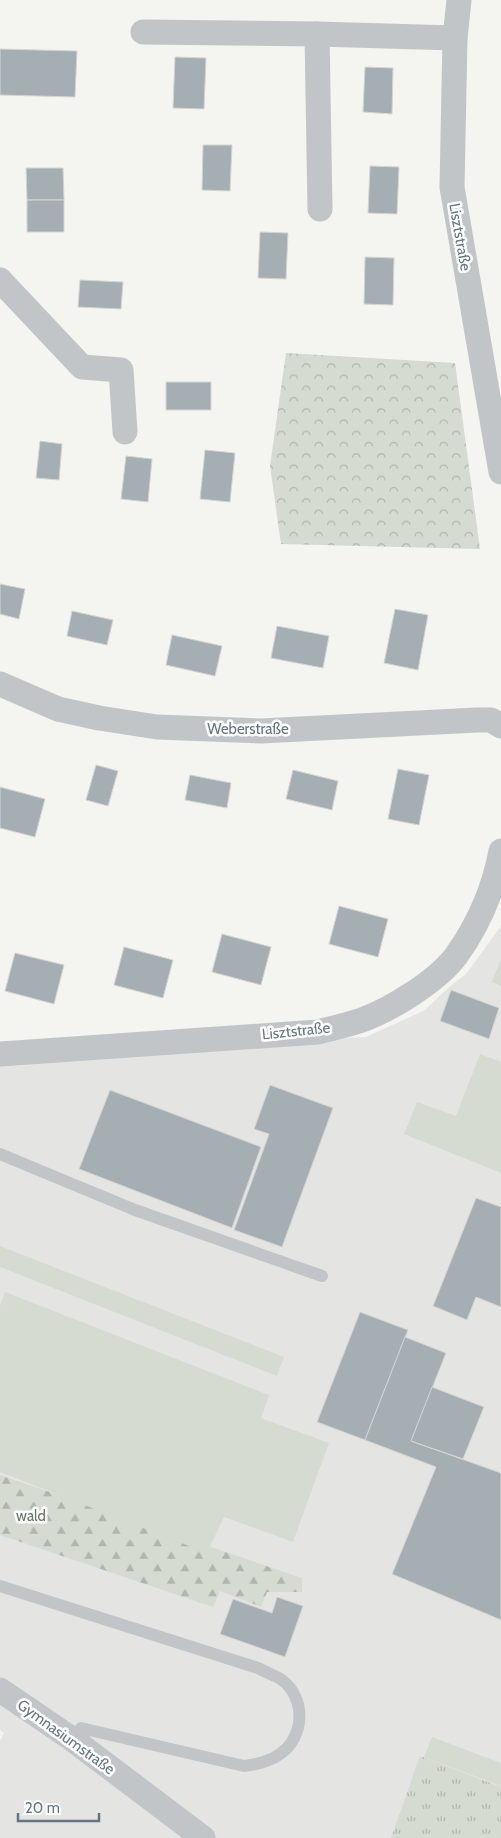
<svg xmlns="http://www.w3.org/2000/svg" width="501" height="1838" font-family="Cabin,sans-serif">
  <style>
    .built { fill: #e4e5e3 }
    .grass { fill: url(#grass-tufts) }
    .forest { fill: url(#forest-firs) }
    .park { fill: url(#park-crowns) }
    .garden { fill: #d5dbd1 }
    .building { fill: #a5aeb3; stroke: #d5d5d3 }
    .lines { fill: none; stroke-linecap: round; stroke-linejoin: round }
    .lane { stroke: #c1c5c8; stroke-width: 12 }
    .street { stroke: #c1c5c8; stroke-width: 25 }
    .labels { text-anchor: middle; dominant-baseline: central; stroke-width: 5; stroke-linejoin: round; paint-order: stroke }
    .street-label { font-size: 15px; fill: #637581; stroke: #fff }
    .park-label { font-size: 15px; fill: #677862; stroke: #fff }
  </style>
  <defs>
    <pattern id="grass-tufts" width="24" height="20" patternUnits="userSpaceOnUse" patternTransform="scale(1.25)"><rect width="24" height="20" fill="#d5dbd1"/><path d="M3 7l-1-3M5 7V3M7 7l1-3M15 17l-1-3M17 17v-4M19 17l1-3" fill="none" stroke="#b0b6af"/></pattern>
    <pattern id="forest-firs" width="22" height="20" patternUnits="userSpaceOnUse" patternTransform="scale(1.25)"><rect width="22" height="20" fill="#d5dbd1"/><path d="M5 1l3.5 6h-7zM16 11l3.5 6h-7z" fill="#b0b6af"/></pattern>
    <pattern id="park-crowns" width="20" height="18" patternUnits="userSpaceOnUse" patternTransform="scale(1.25)"><rect width="20" height="18" fill="#d5dbd1"/><path d="M2 6a3 3 0 1 1 6 0M12 15a3 3 0 1 1 6 0" fill="none" stroke="#b0b6af"/></pattern>
  </defs>
  <rect width="100%" height="100%" fill="#f4f4f0"/>
  <polygon class="built" points="501,926 501,1838 0,1838 0,1741 4,1733 0,1730 0,1059 303,1039 366,1037 425,1010 449,987 466,974"/>
  <polygon class="grass" points="420,1756 501,1787 501,1838 391,1838"/>
  <polygon class="forest" points="0,1475 302,1578 302,1592 267,1592 261,1607 220,1591 213,1607 0,1535"/>
  <polygon class="park" points="286,353 455,363 480,549 281,544 270,466"/>
  <g class="garden">
    <polygon points="501,959 501,986 492,982"/>
    <polygon points="480,1054 501,1062 501,1173 404,1134 417,1102 456,1116"/>
    <polygon points="0,1246 284,1357 277,1376 0,1267"/>
    <polygon points="5,1292 269,1395 261,1418 329,1443 293,1542 224,1517 207,1553 0,1472 0,1306"/>
    <polygon points="432,1737 501,1763 501,1786 424,1757"/>
  </g>
  <g class="building">
    <polygon points="0,49 77,51 75,97 0,95"/>
    <polygon points="175,57 206,58 204,109 173,108"/>
    <polygon points="365,67 393,68 392,114 363,112"/>
    <polygon points="203,145 232,145 230,191 202,190"/>
    <polygon points="370,166 399,167 397,214 368,213"/>
    <polygon points="26,168 63,168 64,200 27,200"/>
    <rect x="27" y="200" width="37" height="32"/>
    <polygon points="260,232 288,233 286,279 258,278"/>
    <polygon points="365,257 394,258 393,305 364,304"/>
    <polygon points="80,280 123,282 121,309 78,307"/>
    <rect x="166" y="382" width="45" height="28"/>
    <polygon points="40,441 62,444 59,480 36,478"/>
    <polygon points="205,450 235,453 230,502 200,499"/>
    <polygon points="126,456 152,459 148,502 121,499"/>
    <polygon points="0,584 25,589 19,619 0,614"/>
    <polygon points="395,609 428,615 418,670 384,663"/>
    <polygon points="72,611 113,620 107,645 67,636"/>
    <polygon points="277,626 329,636 323,668 271,658"/>
    <polygon points="172,635 222,646 215,676 166,665"/>
    <polygon points="96,765 118,771 108,806 86,800"/>
    <polygon points="398,769 429,775 419,825 388,819"/>
    <polygon points="293,770 338,781 332,810 286,799"/>
    <polygon points="190,775 231,783 227,808 185,800"/>
    <polygon points="0,787 45,799 35,837 0,828"/>
    <polygon points="339,906 388,919 378,957 329,944"/>
    <polygon points="222,934 271,947 261,985 212,972"/>
    <polygon points="124,947 173,960 163,998 114,985"/>
    <polygon points="15,953 64,965 54,1004 5,991"/>
    <polygon points="451,990 499,1008 489,1039 440,1021"/>
    <polygon points="270,1085 333,1108 282,1247 234,1230 269,1134 254,1129"/>
    <polygon points="110,1090 261,1147 232,1228 79,1169"/>
    <polygon points="476,1198 501,1207 501,1307 476,1297 467,1320 433,1306"/>
    <polygon points="360,1312 408,1330 365,1440 317,1422"/>
    <polygon points="405,1337 446,1353 411,1441 501,1473 501,1620 392,1574 436,1467 365,1440"/>
    <polygon points="432,1387 484,1407 463,1459 411,1441"/>
    <polygon points="277,1597 303,1606 285,1657 220,1634 233,1599 272,1613"/>
  </g>
  <g class="lines">
    <g class="lane">
      <polyline points="0,1154 135,1210 322,1276"/>
      <path d="M0,1586L258,1668C265,1672 275,1675 282,1680C306,1698 305,1737 280,1754C269,1762 257,1764 244,1766L81,1728L72,1739"/>
    </g>
    <g class="street">
      <polyline points="459,0 455,38 452,187 501,472"/>
      <polyline points="143,32 317,34 455,38"/>
      <polyline points="317,34 320,209"/>
      <polyline points="0,280 82,367 121,370 125,432"/>
      <polyline points="0,684 58,709 99,718 157,727 261,731 477,720 491,720 501,726"/>
      <path d="M0,1054L318,1032C332,1028 348,1025 362,1020C392,1009 437,981 456,956C478,925 494,889 501,851"/>
      <polyline points="0,1690 72,1739 203,1838"/>
    </g>
  </g>
  <g class="labels">
    <g class="street-label">
      <text transform="translate(460 237) rotate(80)">Lisztstraße</text>
      <text x="248" y="729">Weberstraße</text>
      <text transform="translate(296 1031) rotate(-6)">Lisztstraße</text>
      <text transform="translate(66 1737) rotate(36)">Gymnasiumstraße</text>
    </g>
    <g class="park-label">
      <text x="31" y="1516">wald</text>
    </g>
  </g>
  <path d="M18 1813v8h81v-8" fill="none" stroke="#637581" stroke-width="2.5"/>
  <text x="25" y="1813" font-size="15" fill="#637581" stroke="#ffffff" stroke-width="4" paint-order="stroke">20 m</text>
</svg>
